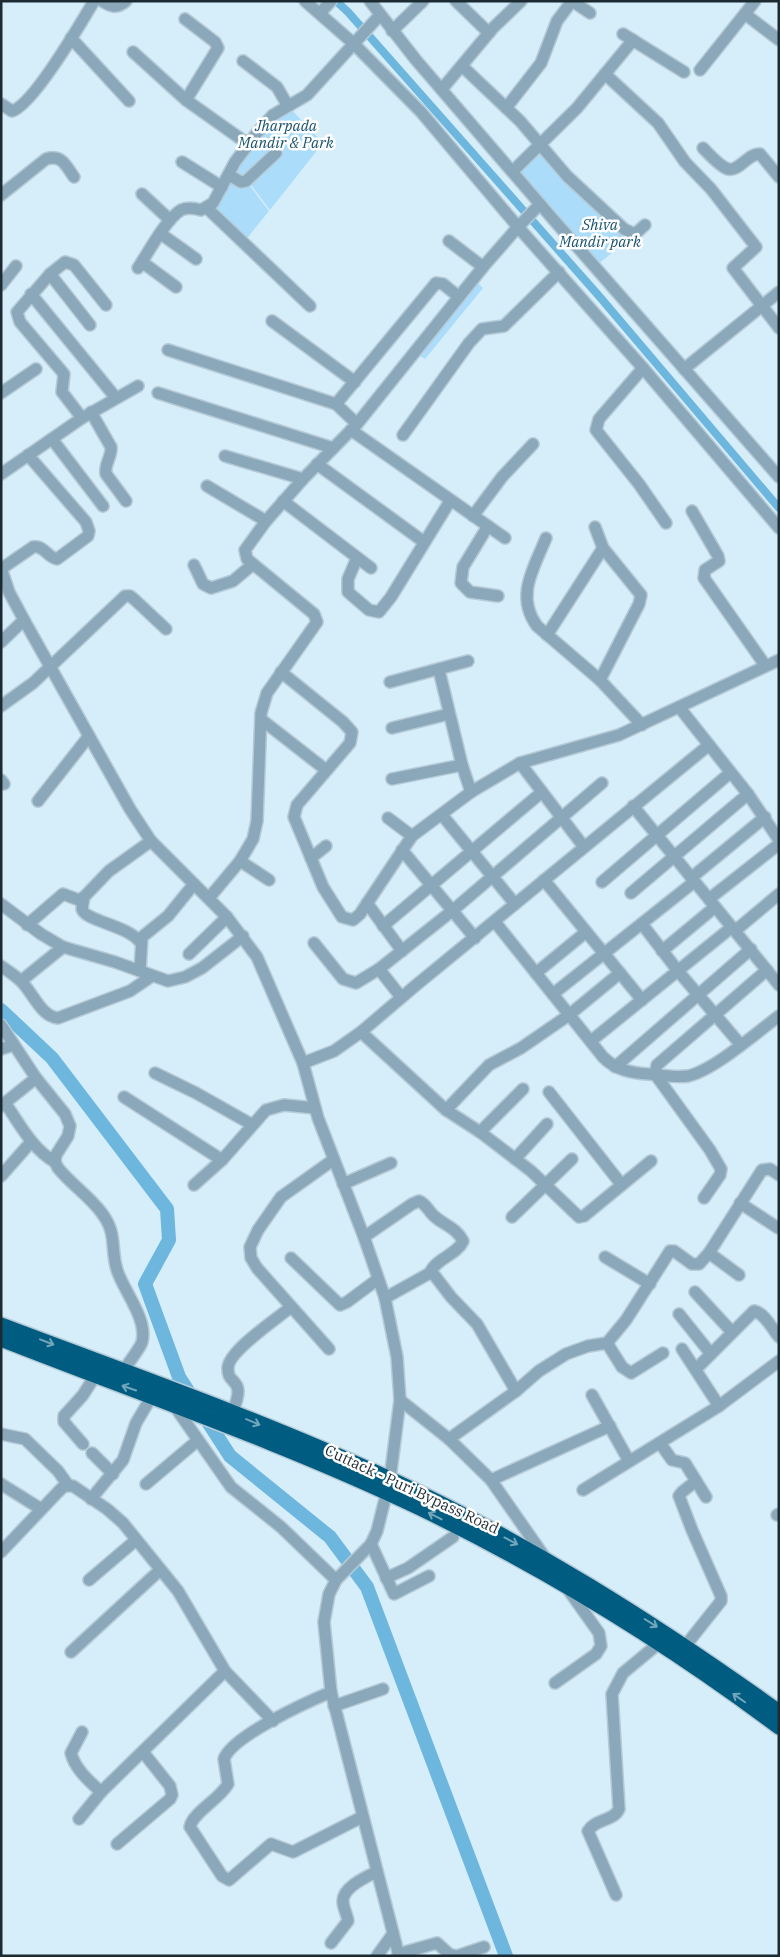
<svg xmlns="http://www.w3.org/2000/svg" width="780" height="1957" font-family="'IBM Plex Serif',serif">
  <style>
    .green { fill: #abddfa }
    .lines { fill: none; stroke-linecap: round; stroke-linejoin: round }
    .canal { stroke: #6db7df; stroke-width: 8 }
    .river { stroke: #6db7df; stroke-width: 14 }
    .minor-casing { stroke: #b5cad6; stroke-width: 14 }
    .highway-casing { stroke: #b5cad6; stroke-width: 18 }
    .minor { stroke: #8aa8ba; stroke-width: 11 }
    .highway { stroke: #005d81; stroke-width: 15 }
    .oneway { stroke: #73a6ba }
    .labels { text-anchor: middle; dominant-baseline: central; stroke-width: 5; stroke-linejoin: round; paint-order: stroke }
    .park-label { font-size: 15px; font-style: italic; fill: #17516d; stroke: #fff }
    .street-label { font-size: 15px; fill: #1c2a32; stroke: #fff }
  </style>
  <rect width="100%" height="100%" fill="#d6edfa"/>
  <g class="green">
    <polygon points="289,107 323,143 270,210 248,181 230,175 249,145"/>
    <polygon points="541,145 635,234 597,265 516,170"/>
    <polygon points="229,176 247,182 269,211 244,242 208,208"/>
    <polygon points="476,281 483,288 425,359 417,354"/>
  </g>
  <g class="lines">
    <polyline class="canal" points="336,1 348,12 599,296 779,508"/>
    <polyline class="river" points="1,1010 52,1058 167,1209 169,1240 145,1284 179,1377 230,1456 330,1537 367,1587 506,1956"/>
    <defs>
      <g id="minor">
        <path d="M102,1C111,7 117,9 126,1"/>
        <polyline points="305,1 353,43 421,112 518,227 643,368 779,528"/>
        <polyline points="370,1 416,60 552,218 779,477"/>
        <polyline points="456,1 489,33"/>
        <polyline points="572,1 590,13"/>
        <polyline points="320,13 331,1"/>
        <polyline points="745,14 779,40"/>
        <polyline points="185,19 215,42 218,48 186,100"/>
        <polyline points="392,31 423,1"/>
        <polyline points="623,34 684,72"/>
        <polyline points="71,38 129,101"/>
        <polyline points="133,52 186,100 248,144"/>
        <polyline points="243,61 277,87 288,106"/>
        <polyline points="462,66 520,121 567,176 624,229 635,234 645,225"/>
        <polyline points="700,70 755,1"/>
        <polyline points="605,74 658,123 685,162 711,189 756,247 733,268 779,328"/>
        <polyline points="442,89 493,28 521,1"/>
        <path d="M1,104L12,111C33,105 81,23 94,1"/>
        <polyline points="506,108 541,63 557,21 572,1"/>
        <path d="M703,148C709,154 719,166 728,169C739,172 748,153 760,154L779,177"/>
        <polyline points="182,162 222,187"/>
        <polyline points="513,171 577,108 633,40"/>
        <polyline points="229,175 241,182 246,181 276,153"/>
        <polyline points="142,194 170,220"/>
        <path d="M1,195L46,159C62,154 66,166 74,177"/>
        <polyline points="207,208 310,306"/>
        <polyline points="161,234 196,259"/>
        <polyline points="449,241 483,267"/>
        <polyline points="142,262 176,287"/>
        <path d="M138,268C148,253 166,219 181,210C188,207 194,208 201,210L213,203L235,162L256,134L273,115L307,95L380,15"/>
        <polyline points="50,274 90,325"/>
        <polyline points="1,285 16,266"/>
        <polyline points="31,294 116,398"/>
        <polyline points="272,321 355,382"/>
        <polyline points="168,350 336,404 357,424"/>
        <polyline points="643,368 599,419 596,430 639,484 666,523"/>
        <polyline points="684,369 779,292"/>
        <polyline points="1,393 36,369"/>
        <polyline points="158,393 333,448"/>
        <polyline points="336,404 436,283 443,284 459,297"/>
        <path d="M91,412L111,447C112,457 104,464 106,474L126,501"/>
        <polyline points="82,418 62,392 64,374 20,322 17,312 50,274 65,262 74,265 106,305"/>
        <polyline points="351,430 505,538"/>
        <polyline points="403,435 469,343 482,329 504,326 559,272"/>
        <polyline points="52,439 103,506"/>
        <polyline points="225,456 303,479"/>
        <polyline points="317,464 424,542"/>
        <polyline points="1,474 82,418 138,386"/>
        <polyline points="207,486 266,521"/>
        <polyline points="283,501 371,568"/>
        <polyline points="692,511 718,556 719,561 705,570 704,578 765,665"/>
        <polyline points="473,516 502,477 533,444"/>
        <polyline points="488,526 463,567 461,583 470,592 498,596"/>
        <polyline points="595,527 603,548 641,595 639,604 600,680"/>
        <path d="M546,538C534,568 515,596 537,626L600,680L642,725"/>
        <polyline points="357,558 348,579 348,592 369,610 379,612 391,597 450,501"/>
        <polyline points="194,565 203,584 211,588 233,581 253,564"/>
        <polyline points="1,568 9,592 24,620 130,809 151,841 227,917 257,957 303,1063 318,1118 364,1237 385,1298 397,1357 400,1400 390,1479 377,1531 371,1544 336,1580 329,1594 324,1622 331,1692 399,1956"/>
        <path d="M1,569L33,547C44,545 47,557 57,559L88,536L89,531L86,522L28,455"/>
        <polyline points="547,635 603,548"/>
        <polyline points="1,642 24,620"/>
        <polyline points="439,670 462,765 471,792"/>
        <polyline points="281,672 343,722 352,732 350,743 297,805 294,817 323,887 342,917 353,920 360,914 412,836 471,792 520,763 619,735 779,660"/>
        <polyline points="390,682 468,661"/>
        <polyline points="1,706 33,683 125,596 130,596 135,600 166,629"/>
        <polyline points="679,707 748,794 779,840"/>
        <polyline points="262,720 326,770"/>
        <polyline points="392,728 449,714"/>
        <polyline points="520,763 584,847"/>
        <polyline points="392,779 462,765"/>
        <polyline points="1,780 4,784"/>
        <polyline points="38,801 89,736"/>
        <polyline points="633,806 779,985"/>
        <polyline points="442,815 515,904"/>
        <polyline points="388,818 412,836"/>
        <polyline points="402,850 475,938"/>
        <polyline points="311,858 326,846"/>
        <polyline points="240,861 269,880"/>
        <polyline points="691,878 765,817"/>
        <polyline points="544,880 642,1000"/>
        <polyline points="602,882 730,773"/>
        <polyline points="631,893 748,794"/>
        <path d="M84,897L82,909C85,921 127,925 140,942"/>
        <polyline points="209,898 240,861 253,839 257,821 261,713 267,693 317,622 314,614 247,559 245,550 266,521 303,479 357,424 483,267 518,227 540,204"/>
        <polyline points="709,899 779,844"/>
        <polyline points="367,903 402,951"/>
        <polyline points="1,904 41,934 63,947 115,962 168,981 185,977 202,968 243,936"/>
        <path d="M495,922L603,1057C616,1070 631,1073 649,1074C662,1075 676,1078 688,1076C714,1070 756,1033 779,1016"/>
        <polyline points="642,924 678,971 740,1044"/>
        <polyline points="27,925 63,894 79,900 84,897 109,871 151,841"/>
        <polyline points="383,926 542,792"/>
        <polyline points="736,930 779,894"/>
        <polyline points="314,943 343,979 356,983 379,969 452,911 602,783"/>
        <polyline points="662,951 715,907"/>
        <polyline points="189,954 227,917"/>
        <path d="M1,966C7,970 14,975 20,980C32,991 41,1017 58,1018L130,991L152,976"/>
        <polyline points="379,969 401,997"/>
        <polyline points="140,971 142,937 168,916 194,884"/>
        <polyline points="536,973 586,932"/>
        <polyline points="21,981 63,947"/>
        <polyline points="553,994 694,882"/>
        <path d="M1,1025L36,1078L65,1114L70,1126L68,1136L56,1155L55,1162L58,1168C71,1184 89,1196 101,1212C118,1234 110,1247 117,1270C123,1290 148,1319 142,1342C140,1349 128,1362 124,1371"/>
        <polyline points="361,1032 446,1110 480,1132 531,1171 579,1217 584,1216 651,1161"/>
        <polyline points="591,1041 732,927"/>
        <polyline points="1,1049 14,1045"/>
        <polyline points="303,1063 334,1051 361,1032 415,986 709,745"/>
        <polyline points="615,1067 751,949"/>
        <polyline points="155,1073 196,1093 251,1124"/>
        <polyline points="549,1092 621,1184"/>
        <polyline points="124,1097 222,1160"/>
        <path d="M5,1103C20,1124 32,1149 55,1162"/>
        <polyline points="1,1106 36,1078"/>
        <polyline points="446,1110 489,1065 521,1048 569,1015 620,973"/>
        <polyline points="480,1132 523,1089"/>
        <polyline points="515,1159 547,1124"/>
        <polyline points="1,1176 31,1142"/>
        <polyline points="343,1184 391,1163"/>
        <polyline points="194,1185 222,1160 266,1110 284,1105 315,1108"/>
        <polyline points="704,1198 720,1175 721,1169 710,1150 655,1074 657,1065 767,970"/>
        <polyline points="740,1203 778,1228"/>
        <polyline points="512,1217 572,1159"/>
        <path d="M364,1237L412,1204L419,1201C426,1204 428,1210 433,1215C443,1225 456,1227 463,1241C457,1255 436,1258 430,1273"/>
        <polyline points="709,1253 739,1275"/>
        <polyline points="605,1257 650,1284"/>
        <polyline points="291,1258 340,1305 347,1302 378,1279"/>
        <polyline points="695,1292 732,1332"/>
        <polyline points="385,1298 430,1273 435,1276 451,1297 477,1324 516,1391"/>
        <polyline points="679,1314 711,1354"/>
        <polyline points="607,1343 622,1367 631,1373 663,1353"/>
        <polyline points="329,1349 257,1268 251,1258 250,1247 258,1230 281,1197 333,1160"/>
        <polyline points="682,1349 719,1406"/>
        <path d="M696,1369L754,1311C765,1313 772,1329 779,1337"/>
        <polyline points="592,1395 629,1461"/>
        <polyline points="400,1400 449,1439 491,1480 546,1559"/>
        <polyline points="173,1404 231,1487 281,1527 336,1580"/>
        <path d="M232,1413C248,1376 227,1387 228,1368C228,1351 278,1318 291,1307"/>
        <polyline points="1,1434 25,1439 58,1471 68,1485"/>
        <polyline points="449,1439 516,1391 539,1371 566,1354 588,1346 607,1343 626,1320 670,1251 674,1251 692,1264 699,1264 709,1253 762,1170 770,1169 779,1175"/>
        <polyline points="660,1443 672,1460 685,1463 706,1497"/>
        <polyline points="83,1444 64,1422 64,1416 83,1395 95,1376"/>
        <polyline points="92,1453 113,1474"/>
        <polyline points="491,1480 610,1426"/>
        <polyline points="1,1484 41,1509"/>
        <polyline points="146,1484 197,1441"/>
        <polyline points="583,1490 719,1406 779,1361"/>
        <polyline points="91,1499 123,1460 136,1423 152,1396"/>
        <polyline points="777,1515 779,1514"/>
        <polyline points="371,1544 394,1594 429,1576"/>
        <polyline points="1,1552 58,1492 64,1486 73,1486 107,1509 123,1523 178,1591 225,1671 273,1721"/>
        <polyline points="386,1578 408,1568 453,1537"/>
        <polyline points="89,1580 136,1540"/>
        <polyline points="686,1645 721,1601 721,1596 692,1530 679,1496 682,1492 696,1481"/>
        <polyline points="71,1652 160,1570"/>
        <polyline points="555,1683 596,1654 601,1646 599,1633 567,1588"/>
        <path d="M331,1692C307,1702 232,1736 224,1759L228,1784C220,1799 192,1813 190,1827L222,1876L229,1880L271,1844L293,1852L362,1817"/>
        <polyline points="334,1706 383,1689"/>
        <path d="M82,1732L71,1753C75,1769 89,1781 101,1792"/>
        <polyline points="79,1819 101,1792 225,1671"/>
        <polyline points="117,1844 170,1799 172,1795 170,1786 143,1752"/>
        <path d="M616,1895L588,1831C596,1818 613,1822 619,1809L612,1694L623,1673L658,1644"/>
        <path d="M331,1943L348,1921C347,1914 343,1908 343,1901C343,1887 366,1877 376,1872"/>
        <polyline points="398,1954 437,1943 449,1954 456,1956"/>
        <polyline points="377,1956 392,1935"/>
        <polyline points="457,1956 484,1947"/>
      </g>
      <g id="highway">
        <path d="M1,1325C131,1374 262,1420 388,1478C527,1542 655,1623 779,1712"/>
        <path d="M1,1339C141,1394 284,1443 420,1508C546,1569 667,1643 779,1727"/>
      </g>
    </defs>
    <use href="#minor" class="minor-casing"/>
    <use href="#highway" class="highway-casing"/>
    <use href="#minor" class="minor"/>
    <use href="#highway" class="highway"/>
  </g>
  <defs><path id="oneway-shaft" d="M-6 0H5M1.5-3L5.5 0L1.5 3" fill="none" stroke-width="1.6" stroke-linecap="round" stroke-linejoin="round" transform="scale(1.25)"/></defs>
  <g class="oneway">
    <use href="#oneway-shaft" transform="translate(47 1342) rotate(21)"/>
    <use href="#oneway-shaft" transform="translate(129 1388) rotate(-161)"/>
    <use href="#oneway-shaft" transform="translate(253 1422) rotate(23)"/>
    <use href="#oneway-shaft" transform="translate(435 1516) rotate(-153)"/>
    <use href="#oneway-shaft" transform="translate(511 1541) rotate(28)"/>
    <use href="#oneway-shaft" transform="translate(651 1623) rotate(32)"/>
    <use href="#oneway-shaft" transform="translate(739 1698) rotate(-145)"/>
  </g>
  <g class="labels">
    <g class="park-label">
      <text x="286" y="125">Jharpada<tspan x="286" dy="17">Mandir &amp; Park</tspan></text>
      <text x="600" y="224">Shiva<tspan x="600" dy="17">Mandir park</tspan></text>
    </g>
    <g class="street-label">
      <text transform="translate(412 1489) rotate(25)">Cuttack - Puri Bypass Road</text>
    </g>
  </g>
  <rect width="780" height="1957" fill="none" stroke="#1c2a32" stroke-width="5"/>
</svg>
